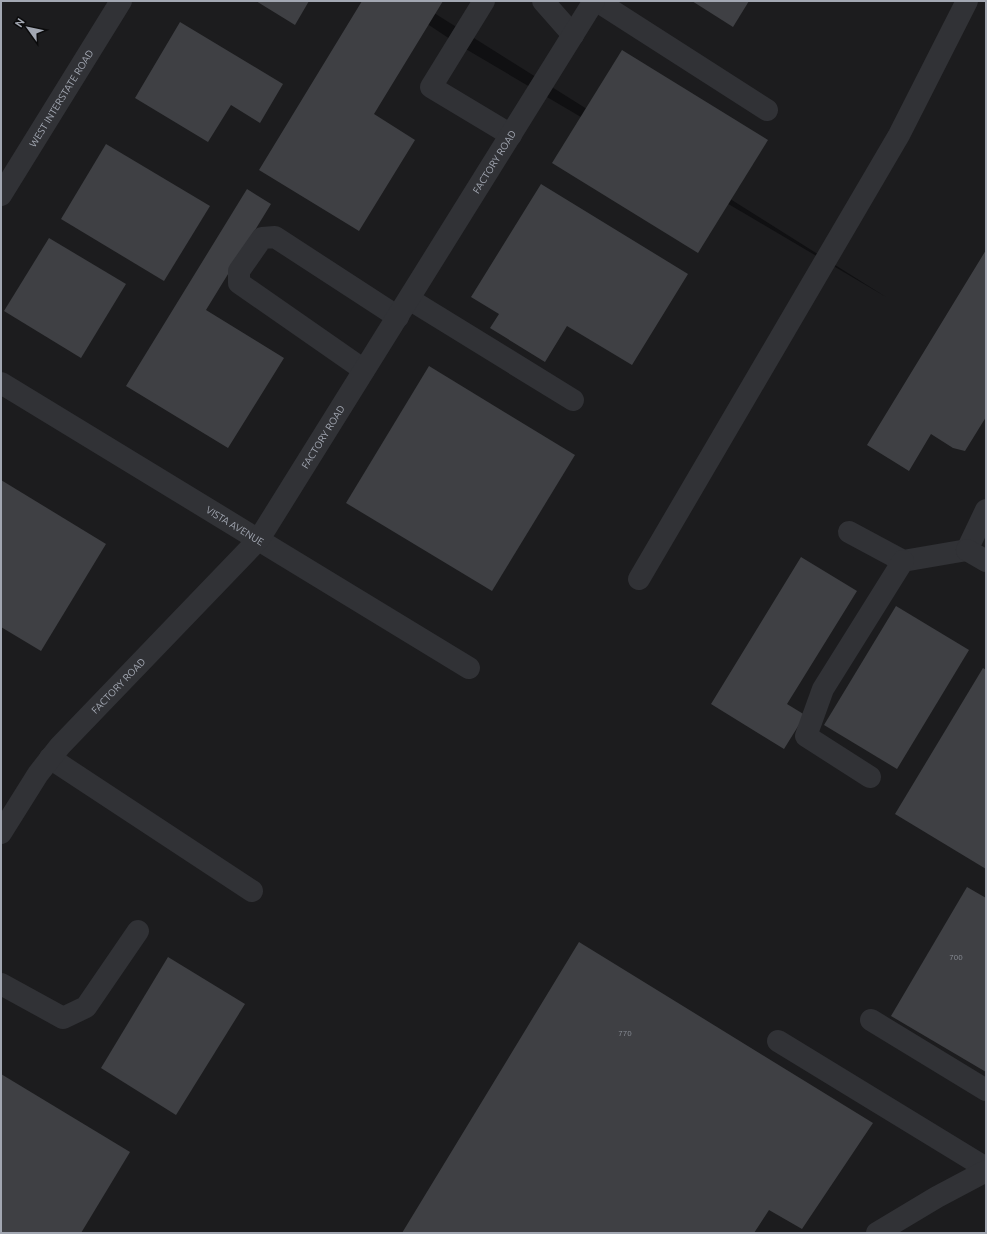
<svg xmlns="http://www.w3.org/2000/svg" width="987" height="1234" font-family="Ubuntu,sans-serif">
  <style>
    .built { fill: #1c1c1e }
    .building { fill: #3f4044 }
    .lines { fill: none; stroke-linecap: round; stroke-linejoin: round }
    .minor { stroke: #313236; stroke-width: 22 }
    .labels { text-anchor: middle; dominant-baseline: central; stroke-width: 3; stroke-linejoin: round; paint-order: stroke }
    .number-label { font-size: 8px; fill: #898d96 }
    .street-label { font-size: 10px; fill: #a2a7b2; stroke: #0b0b0c }
  </style>
  <rect width="100%" height="100%" fill="#101012"/>
  <polygon class="built" points="1,1 393,1 459,45 886,297 415,1 986,1 986,1233 1,1233"/>
  <g class="building">
    <polygon points="256,1 309,1 295,25"/>
    <polygon points="362,1 443,1 374,114 415,140 359,231 259,170"/>
    <polygon points="692,1 749,1 733,27"/>
    <polygon points="180,22 283,84 260,123 231,105 208,142 135,98"/>
    <polygon points="622,50 768,140 698,253 552,163"/>
    <polygon points="106,144 210,206 164,281 61,219"/>
    <polygon points="541,184 688,274 632,365 567,326 545,362 490,328 499,314 471,297"/>
    <polygon points="247,189 271,204 206,310 284,358 228,448 126,386"/>
    <polygon points="49,238 126,284 81,358 4,311"/>
    <polygon points="986,250 986,417 965,451 953,448 931,434 909,471 867,445"/>
    <polygon points="429,366 575,455 492,591 346,503"/>
    <polygon points="1,480 106,544 41,651 1,627"/>
    <polygon points="801,557 857,591 787,704 805,715 784,749 711,704"/>
    <polygon points="896,606 969,650 897,769 824,725"/>
    <polygon points="983,668 986,670 986,869 895,814"/>
    <polygon points="967,887 986,898 986,1072 891,1016"/>
    <polygon points="579,942 873,1123 802,1229 769,1210 754,1233 402,1233"/>
    <polygon points="168,957 245,1004 176,1115 101,1068"/>
    <polygon points="1,1074 130,1152 81,1233 1,1233"/>
  </g>
  <g class="lines">
    <g class="minor">
      <polyline points="484,1 431,87 511,135"/>
      <polyline points="543,1 573,35"/>
      <polyline points="597,1 767,110"/>
      <path id="s1" d="M1,195L121,1"/>
      <polyline points="409,299 573,400"/>
      <polyline points="364,370 239,283 239,271 262,238 275,237 398,317"/>
      <path id="s2" d="M1,383L469,668"/>
      <polyline points="849,532 903,561 967,550"/>
      <polyline points="967,550 986,510"/>
      <polyline points="967,550 986,561"/>
      <polyline points="639,579 899,135 967,1"/>
      <polyline points="50,758 252,891"/>
      <polyline points="870,777 806,736 823,689 903,561"/>
      <path id="s3" d="M1,833L38,774L60,746L259,539L594,1"/>
      <polyline points="1,984 63,1018 86,1007 138,931"/>
      <polyline points="871,1020 986,1090"/>
      <polyline points="778,1041 986,1168"/>
      <polyline points="877,1233 937,1197 986,1171"/>
    </g>
  </g>
  <g class="labels">
    <g class="number-label">
      <text x="956" y="957">700</text>
      <text x="625" y="1033">770</text>
    </g>
    <g class="street-label">
      <text stroke="none"><textPath href="#s1" startOffset="114">WEST INTERSTATE ROAD</textPath></text>
      <text stroke="none"><textPath href="#s3" startOffset="837">FACTORY ROAD</textPath></text>
      <text stroke="none"><textPath href="#s3" startOffset="513">FACTORY ROAD</textPath></text>
      <text stroke="none"><textPath href="#s2" startOffset="274">VISTA AVENUE</textPath></text>
      <text stroke="none"><textPath href="#s3" startOffset="189">FACTORY ROAD</textPath></text>
    </g>
  </g>
  <rect width="987" height="1234" fill="none" stroke="#a2a7b2" stroke-width="4"/>
  <g transform="translate(28 28) rotate(303)" stroke="#0b0b0c" stroke-width="3" paint-order="stroke">
  <path d="M0-3L7 15L0 10L-7 15Z" fill="#a2a7b2"/>
  <text y="-6" font-size="11" font-weight="bold" text-anchor="middle" fill="#a2a7b2">N</text>
  </g>
</svg>
